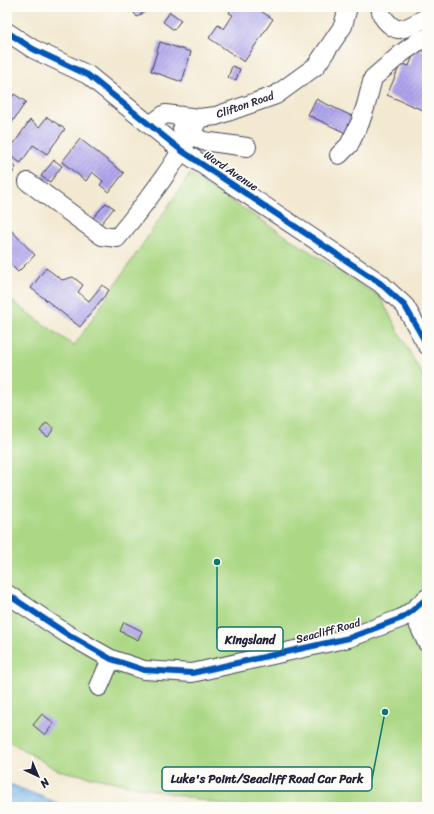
<svg xmlns="http://www.w3.org/2000/svg" width="434" height="814" font-family="Sriracha,sans-serif">
  <style>
    .green { fill: #acd885; stroke: #677d60 }
    .water { fill: url(#water-waves); stroke: #4d6c93 }
    .building { fill: url(#building-hatch) }
    .lines { fill: none; stroke-linecap: round; stroke-linejoin: round }
    .minor-casing { stroke: #414052; stroke-width: 20 }
    .minor { stroke: #fff; stroke-width: 18 }
    .cycleway-casing { stroke: #fdfcf7; stroke-width: 8 }
    .cycleway { stroke: #0057b8; stroke-width: 6 }
    .labels { text-anchor: middle; dominant-baseline: central; stroke-width: 3.5; stroke-linejoin: round; paint-order: stroke }
    .street-label { font-size: 11px; fill: #22223b; stroke: #fdfcf7 }
    .leader { fill: none; stroke: #0f766e; stroke-width: 1.5 }
    .callout-dot { fill: #0f766e; stroke: #fdfcf7; stroke-width: 1.5 }
    .callout { fill: #fdfcf7; stroke: #0f766e; stroke-width: 1.5 }
    .callout-label { font-size: 12px; text-anchor: middle; font-weight: bold; fill: #22223b }
  </style>
  <defs>
    <pattern id="water-waves" width="16" height="10" patternUnits="userSpaceOnUse"><rect width="16" height="10" fill="#78b6eb"/><path d="M0 5q4-4 8 0t8 0" fill="none" stroke="#6294c0"/></pattern>
    <pattern id="building-hatch" width="6" height="6" patternUnits="userSpaceOnUse"><rect width="6" height="6" fill="#afa4ed"/><path d="M-1 1l2-2M0 6l6-6M5 7l2-2" fill="none" stroke="#8e85c1"/></pattern>
  </defs>
  <rect width="100%" height="100%" fill="#fdfcf7"/>
  <filter id="ink" filterUnits="userSpaceOnUse"><feTurbulence type="fractalNoise" baseFrequency=".025" numOctaves="2"/><feDisplacementMap in="SourceGraphic" scale="8" xChannelSelector="R" yChannelSelector="G"/><feConvolveMatrix kernelMatrix="1 2 1 2 8 2 1 2 1" color-interpolation-filters="sRGB"/></filter>
  <filter id="wash" filterUnits="userSpaceOnUse"><feTurbulence type="fractalNoise" baseFrequency=".012" numOctaves="4" result="noise"/><feDisplacementMap in="SourceGraphic" scale="16" xChannelSelector="R" yChannelSelector="G"/><feGaussianBlur stdDeviation="0.9" result="paint"/><feColorMatrix in="noise" values="0 0 0 0 0 0 0 0 0 0 0 0 0 0 0 0 0 1.4 0 .05"/><feComposite in="paint" operator="in"/></filter>
  <g filter="url(#wash)">
    <rect width="100%" height="100%" fill="#f3e9d1"/>
    <polygon class="green" points="190,174 380,297 427,384 427,791 423,795 427,801 427,804 399,807 235,807 57,770 7,740 7,295 13,302 74,346"/>
    <polygon class="water" points="7,783 68,807 7,807"/>
    <g id="blocks">
      <g class="building">
        <polygon points="130,7 152,7 137,17"/>
        <polygon points="232,7 255,7 273,19 244,62 209,38 218,25 224,29 233,15 229,13"/>
        <polygon points="170,12 181,20 174,30 163,22"/>
        <polygon points="160,42 191,52 182,82 151,71"/>
        <polygon points="416,48 426,52 427,49 427,112 387,95 401,63 409,66"/>
        <polygon points="232,66 240,69 236,80 228,78"/>
        <polygon points="7,94 12,98 14,94 26,102 10,125 7,122"/>
        <polygon points="316,99 358,119 350,135 308,115"/>
        <polygon points="47,117 65,129 47,154 33,145 21,163 7,154 30,120 39,127"/>
        <polygon points="80,139 124,173 109,192 100,185 103,181 92,172 86,181 62,162"/>
        <polygon points="54,160 62,166 50,182 41,176"/>
        <polygon points="7,161 16,167 11,176 7,173"/>
        <polygon points="106,203 114,208 101,224 93,218"/>
        <polygon points="7,226 35,255 18,272 7,261"/>
        <polygon points="46,268 62,280 73,277 83,285 78,292 89,301 102,285 109,290 80,327 31,288"/>
        <polygon points="427,406 427,418 422,409"/>
        <polygon points="46,423 54,428 48,437 40,431"/>
        <polygon points="124,622 142,631 138,640 120,631"/>
        <polygon points="42,714 54,723 45,735 33,725"/>
      </g>
    </g>
  </g>
  <g filter="url(#ink)">
    <use href="#blocks" fill-opacity="0" stroke="#414052" stroke-width="1"/>
    <g class="lines">
      <defs>
        <g id="minor">
          <path d="M380,7C382,16 382,17 389,24C392,26 395,30 400,29C408,29 420,21 427,17"/>
          <polyline points="7,32 33,49 88,75 182,151 380,283 405,306 427,345"/>
          <polyline points="150,125 165,114 199,118 216,116 276,95 316,66 343,26 348,7"/>
          <polyline points="182,129 203,141 247,147"/>
          <polyline points="339,155 349,145 360,123 366,105 373,78 402,53 419,41 427,38"/>
          <path d="M28,182L102,236L117,238C148,200 178,162 199,118"/>
          <polyline points="7,594 67,634 111,659 144,670 192,673 349,638 402,618 412,611 427,598"/>
          <polyline points="412,611 427,643"/>
          <polyline points="99,687 111,659"/>
        </g>
      </defs>
      <use href="#minor" class="minor-casing"/>
      <use href="#minor" class="minor"/>
      <defs>
        <g id="cycleway">
          <polyline points="7,32 33,49 88,75 182,151 380,283 405,306 427,345"/>
          <polyline points="7,594 67,634 111,659 144,670 192,673 349,638 402,618 412,611 427,598"/>
        </g>
      </defs>
      <use href="#cycleway" class="cycleway-casing"/>
      <use href="#cycleway" class="cycleway"/>
    </g>
  </g>
  <g class="labels">
    <g class="street-label">
      <text transform="translate(245 105) rotate(-19)">Clifton Road</text>
      <text transform="translate(231 171) rotate(34)">Ward Avenue</text>
      <text transform="translate(328 631) rotate(-15)">Seacliff Road</text>
    </g>
  </g>
  <path class="leader" d="M217 562L217 639M385 712L372 779"/>
  <g class="callout-dot">
    <circle cx="217" cy="562" r="4"/>
    <circle cx="385" cy="712" r="4"/>
  </g>
  <g class="callout">
    <rect x="217" y="627" width="66" height="24" rx="4"/>
    <rect x="162" y="767" width="210" height="24" rx="4"/>
  </g>
  <g class="callout-label">
    <text x="250" y="644">Kingsland</text>
    <text x="267" y="783">Luke's Point/Seacliff Road Car Park</text>
  </g>
  <rect width="434" height="814" fill="none" stroke="#fdfcf7" stroke-width="24"/>
  <g transform="translate(38 776) rotate(136)" stroke="#fdfcf7" stroke-width="3" paint-order="stroke">
  <path d="M0-3L7 15L0 10L-7 15Z" fill="#22223b"/>
  <text y="-6" font-size="11" font-weight="bold" text-anchor="middle" fill="#22223b">N</text>
  </g>
</svg>
